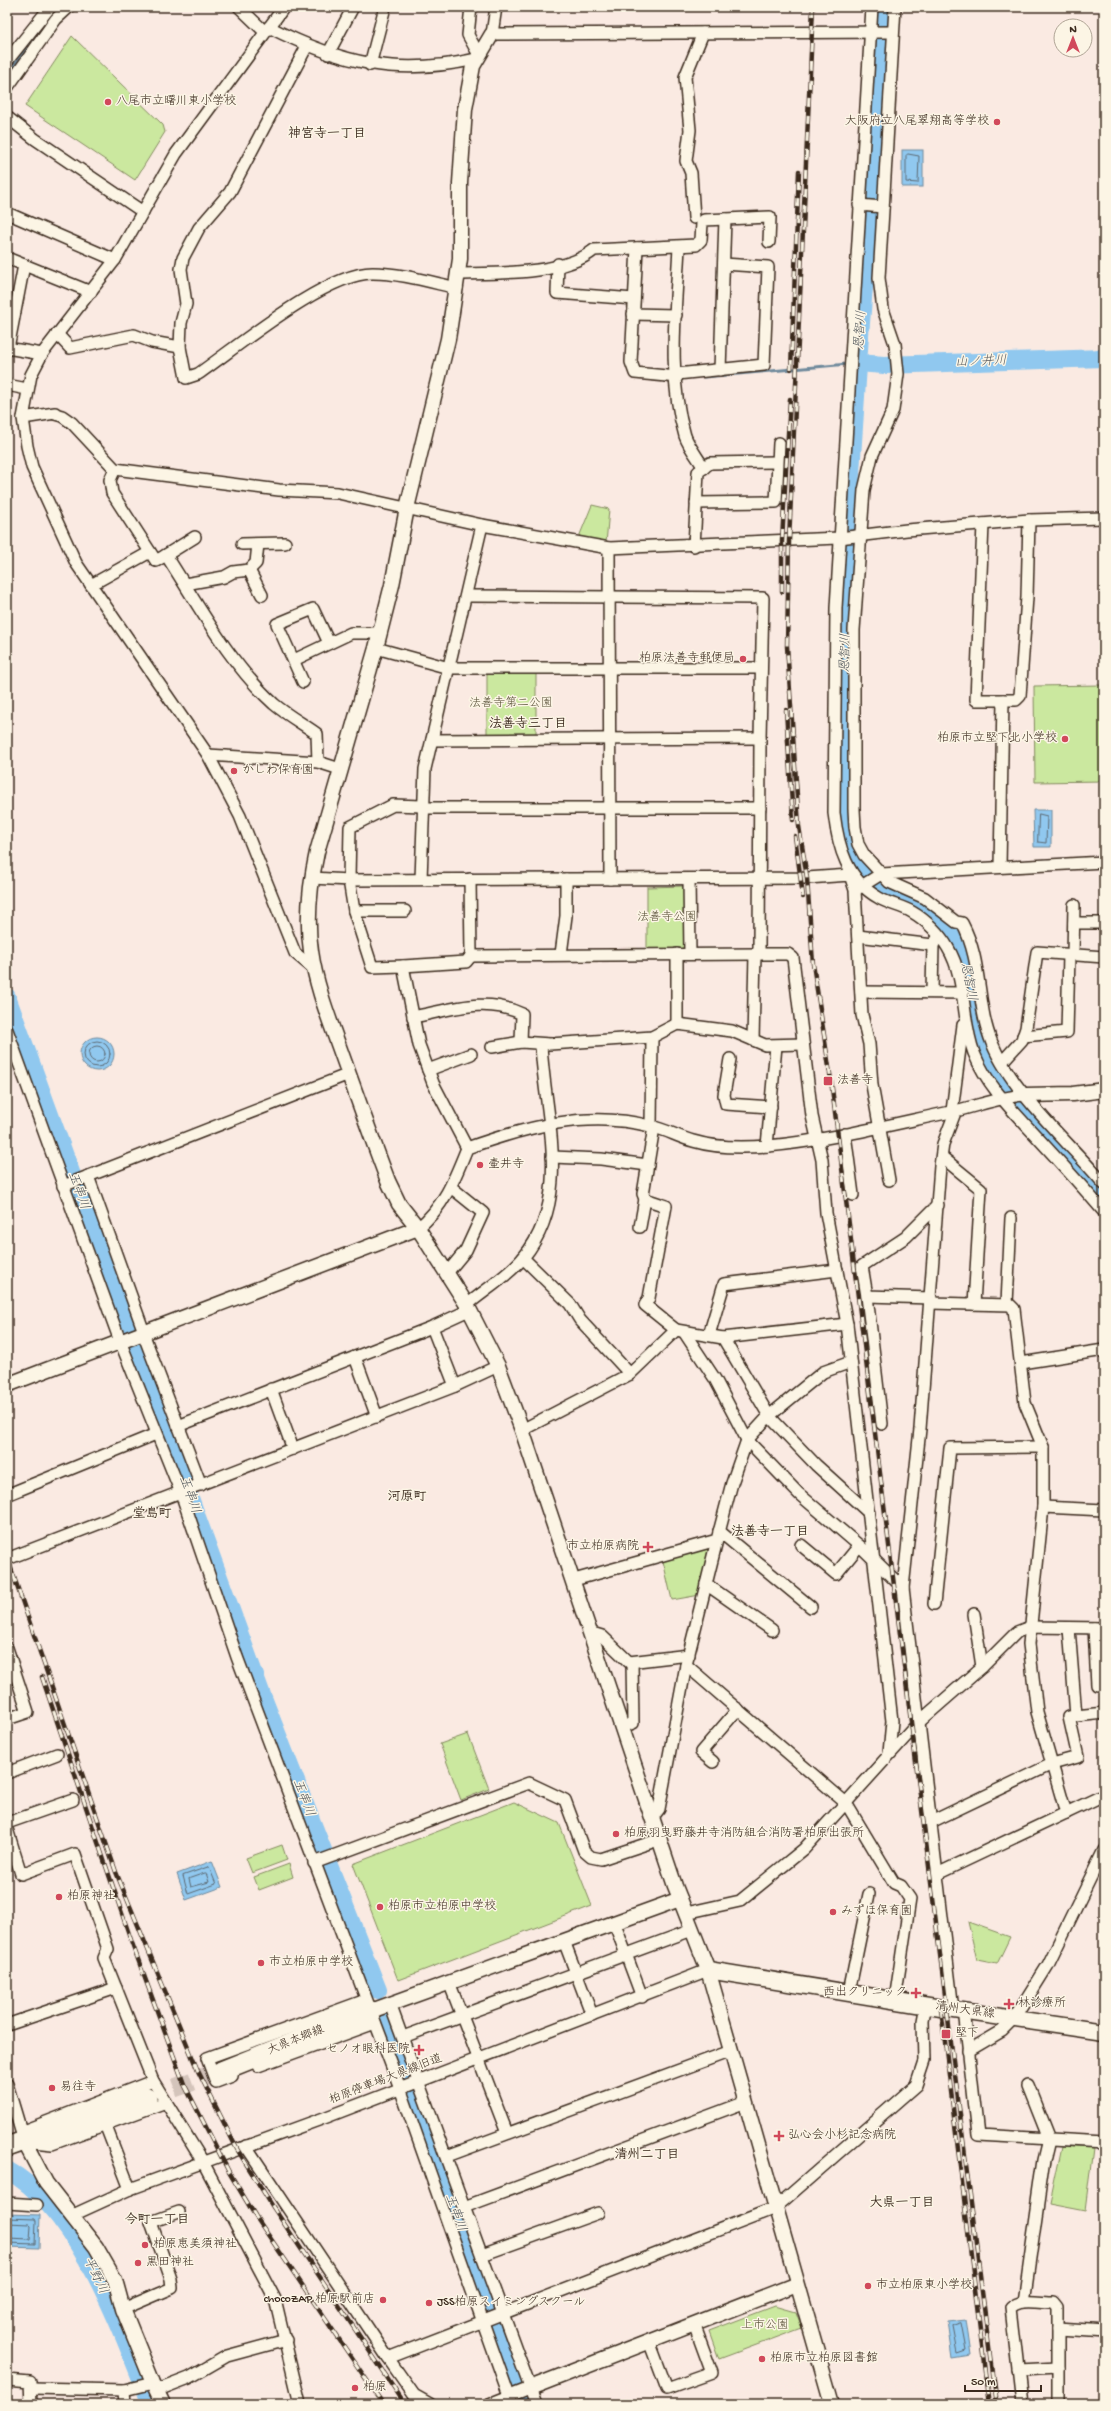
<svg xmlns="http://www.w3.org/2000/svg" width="1111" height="2411" font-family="'Gochi Hand','Klee One',sans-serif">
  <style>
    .green { fill: #cbe89f; stroke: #83895e }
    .water { fill: #90c8ef; stroke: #6e899b }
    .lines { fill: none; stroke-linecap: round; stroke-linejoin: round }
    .shore { stroke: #5d6972; stroke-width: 1 }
    .stream { stroke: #6e899b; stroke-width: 3 }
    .river { stroke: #90c8ef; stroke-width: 18 }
    .trunk-tunnel { stroke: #d4c4bb; stroke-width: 19; stroke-dasharray: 19 10; stroke-linecap: butt }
    .minor-casing { stroke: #3b2a1e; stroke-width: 14 }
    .tertiary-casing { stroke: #3b2a1e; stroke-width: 17 }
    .secondary-casing { stroke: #3b2a1e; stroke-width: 19 }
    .trunk-casing { stroke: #3b2a1e; stroke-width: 22 }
    .minor { stroke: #fcf5e5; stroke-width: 11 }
    .tertiary { stroke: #fcf5e5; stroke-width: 14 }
    .secondary { stroke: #fcf5e5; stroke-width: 16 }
    .trunk { stroke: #fcf5e5; stroke-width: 19 }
    .rail-casing { stroke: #3b2a1e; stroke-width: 4.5 }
    .rail { stroke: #fcf5e5; stroke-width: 3; stroke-dasharray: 9; stroke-linecap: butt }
    .poi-dot { fill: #d1495b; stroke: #fcf5e5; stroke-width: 1.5 }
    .labels { text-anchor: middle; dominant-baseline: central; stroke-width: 3; stroke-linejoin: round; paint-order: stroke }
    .poi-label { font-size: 12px; fill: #3b2a1e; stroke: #fcf5e5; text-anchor: start }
    .park-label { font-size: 12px; fill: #585038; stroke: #fcf5e5 }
    .street-label { font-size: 12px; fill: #3b2a1e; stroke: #fcf5e5 }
    .neighbourhood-label { font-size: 13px; font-weight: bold; fill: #3b2a1e; stroke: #fcf5e5 }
    .water-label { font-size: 13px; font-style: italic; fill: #54595d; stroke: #fcf5e5 }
  </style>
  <rect width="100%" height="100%" fill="#faeae2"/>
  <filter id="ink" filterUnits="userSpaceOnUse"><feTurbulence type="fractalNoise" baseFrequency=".025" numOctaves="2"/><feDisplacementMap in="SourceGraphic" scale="8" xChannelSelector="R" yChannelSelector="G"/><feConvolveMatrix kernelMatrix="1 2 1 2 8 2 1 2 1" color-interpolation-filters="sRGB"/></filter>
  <g filter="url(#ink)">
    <g class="green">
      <polygon points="72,36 163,125 165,132 135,180 25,106"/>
      <polygon points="592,505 609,509 606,544 579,537"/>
      <polygon points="487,673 536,673 536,734 487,735"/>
      <polygon points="1104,685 1104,781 1035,782 1034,686"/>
      <polygon points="686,886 686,949 647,950 647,887"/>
      <polygon points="713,1547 700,1595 672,1600 663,1561"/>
      <polygon points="468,1734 489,1789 461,1800 440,1744"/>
      <polygon points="514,1802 559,1823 592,1906 398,1980 353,1864"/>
      <polygon points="282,1845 287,1860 252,1873 246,1858"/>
      <polygon points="289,1864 293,1877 259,1890 254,1877"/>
      <polygon points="968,1922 1010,1937 997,1964 977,1960"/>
      <polygon points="1061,2146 1093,2148 1085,2211 1049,2204"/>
      <polygon points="775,2306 796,2312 802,2328 719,2359 709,2331"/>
    </g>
    <g class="water">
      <rect x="902" y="150" width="21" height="37"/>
      <polygon points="1033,810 1051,810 1051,847 1034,847"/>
      <circle cx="97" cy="1054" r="17"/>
      <polygon points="212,1861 222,1887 186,1900 177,1874"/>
      <polygon points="7,2214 40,2215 39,2248 7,2247"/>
      <polygon points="966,2320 971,2355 952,2358 947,2322"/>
    </g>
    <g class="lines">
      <g class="shore">
        <polygon points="908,154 919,156 918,183 906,182 906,156"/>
        <polygon points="1039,814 1047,816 1046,843 1038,842"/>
        <circle cx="97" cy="1054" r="13"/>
        <circle cx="97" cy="1054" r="8"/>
        <polygon points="209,1867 216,1884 188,1894 183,1876"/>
        <polygon points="206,1873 209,1882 191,1887 189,1879"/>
        <polyline points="7,2218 35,2219 36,2221 35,2244 7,2243"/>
        <polyline points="7,2223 29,2224 31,2226 30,2239 7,2238"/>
        <polygon points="961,2324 966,2350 957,2353 952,2327"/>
      </g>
      <g class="stream">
        <polyline points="7,75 37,32 60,7"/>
        <polyline points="704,377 848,364"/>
      </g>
      <g class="river">
        <polyline points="883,7 872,190 860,335 847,534 845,725 845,817 848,842 854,861 867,876 889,893 915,903 938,919 955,939 965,960 979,1039 992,1068 1104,1201"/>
        <polyline points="858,363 884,365 1104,358"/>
        <polyline points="7,997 262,1695 378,1990"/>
        <polyline points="389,2020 408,2071 413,2097 526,2404"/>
        <path d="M7,2170C80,2210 121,2330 151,2404"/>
      </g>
      <polyline class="trunk-tunnel" points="147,2098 221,2071"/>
      <defs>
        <g id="minor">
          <polyline points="239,7 265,32"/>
          <polyline points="284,7 176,154 115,260 42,354 31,375 23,418 27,446 32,467 76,563 208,755 240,816 295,953 314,969"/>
          <polyline points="471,7 468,35 479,55"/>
          <polyline points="496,7 492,34 893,32"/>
          <path d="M872,7L836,608L834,813C838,847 847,880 879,898C889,904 902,906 912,912C926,920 940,934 948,948C967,980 961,1019 974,1053C987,1086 1014,1112 1037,1137C1060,1162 1082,1186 1104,1212"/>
          <path d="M895,7L879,278L883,309L895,344L898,374L893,410L872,456L864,490L854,630V809L855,827L858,844L864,855L889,882L925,898L956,922L962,923C983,962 976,1005 992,1043C1013,1094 1069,1142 1104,1184"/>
          <path d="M269,27C340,63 396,77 476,59"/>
          <polyline points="328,54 353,7"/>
          <polyline points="7,61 50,7"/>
          <polyline points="370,65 385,7"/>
          <polyline points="7,88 56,19 69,7"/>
          <polyline points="7,117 35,139 143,212"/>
          <polyline points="859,205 883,207"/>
          <polyline points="7,213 115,260"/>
          <polyline points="694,218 691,173 686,161 690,130 685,77 703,33"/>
          <path d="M679,247C676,309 667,376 685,436C689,447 698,458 704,468"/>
          <polyline points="637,248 631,362 635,373 677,377"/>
          <polyline points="7,258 91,292"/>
          <polyline points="558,264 557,293 634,299"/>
          <path d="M458,274C497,273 564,275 594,250L696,245L701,240L702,223L704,220L770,217L769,242"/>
          <polyline points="633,314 676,315"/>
          <path d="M57,334L70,348L134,335L152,342L180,347L186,378L198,374C237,347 327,272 373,273C400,273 430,282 457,288"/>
          <polyline points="180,347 181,323 186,304 181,269 183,258 199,228 230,192 307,46"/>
          <polyline points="7,348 42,354"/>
          <polyline points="8,348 24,265"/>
          <polyline points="720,370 725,219"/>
          <polyline points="677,374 764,365 768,267 724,264"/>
          <polyline points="7,385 27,389"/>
          <polyline points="55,414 62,416 72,423 115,469 279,490 338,493 482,525 609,548 839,538 907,530 1029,520 1104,518"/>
          <polyline points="23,418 55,413"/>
          <path d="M115,469L110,480L112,493L156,561L166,555C199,606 229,663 274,704C287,715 303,724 317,734L318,762"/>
          <polyline points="696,503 776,502 779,443"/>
          <polyline points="983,524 976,700 1003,700"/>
          <polyline points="242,544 285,543"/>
          <polyline points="694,546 698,472 710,463 777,462"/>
          <polyline points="609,548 610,879"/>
          <polyline points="166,555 195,537"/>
          <polyline points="249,570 262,595"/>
          <polyline points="185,584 224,577 233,572 249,570 256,563 258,544"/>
          <polyline points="91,585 150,552"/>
          <polyline points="467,596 763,598 760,738 759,954"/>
          <polyline points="376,648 449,668 761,668"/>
          <polyline points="294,660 351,633 380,633"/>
          <polyline points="303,682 277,624 313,609 329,643"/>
          <polyline points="432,740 760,738"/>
          <polyline points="208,755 318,762 340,769"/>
          <polyline points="422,806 393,805 350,827 349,880 354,911 372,967 403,966 419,1045 433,1083 467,1148"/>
          <polyline points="422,808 760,808"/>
          <polyline points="1000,867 1003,700 1016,700 1020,696 1027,597 1029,520"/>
          <polyline points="312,878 349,880 807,878 850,875 855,890 862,1015 869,1044 872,1085 889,1180"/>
          <polyline points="421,879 425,769 482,525"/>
          <polyline points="470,879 471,956 759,954 788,954 793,958 812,1116 822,1160 826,1213 847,1324 892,1721 889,1753"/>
          <polyline points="689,879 690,954"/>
          <polyline points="857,889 881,874 1104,862"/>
          <polyline points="354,911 405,911"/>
          <polyline points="1074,923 1104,923"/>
          <polyline points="858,936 933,945"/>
          <polyline points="561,954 566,916 566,879"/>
          <polyline points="677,954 677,1024"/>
          <polyline points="1073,955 1074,905"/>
          <polyline points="403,966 466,962 471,956"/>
          <polyline points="861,992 963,993"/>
          <polyline points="932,992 933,945 937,939"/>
          <path d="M413,1017C450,1010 486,996 522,1014L521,1042"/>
          <polyline points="7,1030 120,1341 181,1493 237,1657 400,2088 512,2404"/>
          <polyline points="1023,1036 1067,1032 1069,955"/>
          <polyline points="753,1040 755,954"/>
          <polyline points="492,1047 521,1042 550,1044 652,1037 677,1024 732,1031 765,1045 803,1044"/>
          <polyline points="730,1059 724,1095 726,1104 771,1107"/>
          <polyline points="1002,1062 1022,1040 1026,1028 1037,952 1104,957"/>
          <polyline points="428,1070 471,1054"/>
          <polyline points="952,1111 963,1025"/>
          <polyline points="651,1126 652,1037"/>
          <polyline points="654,1127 643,1194 645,1199 666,1206 649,1298 645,1305 676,1330"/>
          <polyline points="845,1134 853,1195"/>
          <polyline points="767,1146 776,1046"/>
          <polyline points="552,1157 601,1159 648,1165"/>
          <polyline points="942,1157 981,1189 974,1304"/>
          <polyline points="88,1176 144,1332"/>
          <polyline points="63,1186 349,1074"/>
          <polyline points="640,1227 645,1199"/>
          <path d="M418,1228C444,1207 455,1178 467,1148C526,1127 587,1110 650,1126C665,1129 678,1137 693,1141C716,1148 743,1148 768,1146C831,1140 893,1124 955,1111C978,1106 1002,1096 1026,1095"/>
          <polyline points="523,1258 570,1304 580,1320 630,1374"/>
          <polyline points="447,1273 466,1250 483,1213 452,1188"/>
          <polyline points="867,1296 882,1424"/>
          <polyline points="931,1298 867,1296 862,1266 906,1237 938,1205"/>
          <polyline points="930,1303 1010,1305 1014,1309 1025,1403 1043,1447 1043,1507 1029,1644 1037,1712 1066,1813"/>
          <polyline points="1007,1304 1011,1218"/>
          <path d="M467,1305C485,1290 508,1276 523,1258C574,1197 544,1114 541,1044"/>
          <polyline points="432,1327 455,1386"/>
          <polyline points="684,1332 715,1379 747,1440 799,1494 862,1548 903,1588"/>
          <polyline points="143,1333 201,1485"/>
          <polyline points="709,1335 724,1284 837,1270"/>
          <polyline points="723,1338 769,1416 816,1465 869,1513"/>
          <polyline points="355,1357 377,1417"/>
          <polyline points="1021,1363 1104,1350"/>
          <polyline points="271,1389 293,1449"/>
          <polyline points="178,1426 432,1327 469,1310"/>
          <polyline points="522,1430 630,1374 676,1330 723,1338 847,1324"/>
          <polyline points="9,1494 156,1434"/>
          <polyline points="1043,1507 1104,1510"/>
          <polyline points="719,1531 811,1607"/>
          <polyline points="801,1545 836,1574 859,1546"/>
          <polyline points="7,1559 455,1386 498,1366"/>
          <polyline points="574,1580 717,1540 732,1483 747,1440 769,1416 823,1372 851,1362"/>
          <polyline points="706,1584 772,1630"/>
          <polyline points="934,1604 950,1448 1043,1447"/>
          <polyline points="974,1614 982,1667"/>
          <polyline points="1069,1628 1076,1716 1104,1713"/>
          <polyline points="1094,1628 1097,1685"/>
          <polyline points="592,1633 602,1636 629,1662 689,1655"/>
          <polyline points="7,1648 28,1712 7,1719"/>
          <polyline points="686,1665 846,1803 894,1883 901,1886 910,1899 895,2000"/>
          <polyline points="623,1727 633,1723 632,1662"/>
          <polyline points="713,1762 701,1752 738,1709"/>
          <polyline points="7,1773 57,1754"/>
          <polyline points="653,1817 659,1809 686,1665 717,1540"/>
          <polyline points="931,1822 1052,1764 1078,1757 1069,1717 1076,1716"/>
          <polyline points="7,1823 73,1800"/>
          <polyline points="7,1829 21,1874 75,1854 108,1949 104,1958 153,2081 203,2162 275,2299 300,2404"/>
          <polyline points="314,1863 529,1783 565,1800 584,1851 591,1857 601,1859 661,1839"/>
          <polyline points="937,1874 1104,1795"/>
          <polyline points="686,1913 740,1901 804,1849 919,1722 982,1667 1017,1632 1030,1627 1104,1628"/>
          <polyline points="614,1922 642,1997"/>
          <polyline points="564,1941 592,2015"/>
          <polyline points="449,1982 507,2133"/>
          <polyline points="849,1992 869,1894"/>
          <polyline points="390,2004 536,2404"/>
          <polyline points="953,2010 903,1588 920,1429 940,1166 943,1144 956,1110"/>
          <polyline points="964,2010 978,2135 1104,2142"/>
          <polyline points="7,2025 116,1988"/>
          <polyline points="403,2037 692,1930"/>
          <polyline points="968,2051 1002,2031 1015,2018 1048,1965 1104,1850"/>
          <polyline points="258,2066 375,2023"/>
          <polyline points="232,2076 216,2082 207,2058 366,2000"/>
          <polyline points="7,2084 24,2141 52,2144 166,2102"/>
          <polyline points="105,2124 130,2189"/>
          <polyline points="23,2131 153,2081"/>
          <polyline points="246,2146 388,2358 414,2395 430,2404"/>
          <polyline points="447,2156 731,2051"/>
          <polyline points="7,2203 37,2205"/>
          <polyline points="464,2207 746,2102"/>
          <polyline points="73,2215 130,2189 324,2118 708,1970"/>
          <polyline points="482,2255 598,2213"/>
          <polyline points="1024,2301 1044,2160 1049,2139 1028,2086"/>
          <polyline points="123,2309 172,2288 171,2279 151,2222 179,2212"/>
          <polyline points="1058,2328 1104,2331"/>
          <polyline points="649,2341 667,2389 712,2373 694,2324"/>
          <polyline points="388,2358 775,2208 916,2085 924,2061 923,2021 926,2005"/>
          <polyline points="1018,2371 1058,2369"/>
          <polyline points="7,2380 30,2382 31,2404"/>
          <polyline points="32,2388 124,2390 153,2383"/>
          <polyline points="124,2390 125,2404"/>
          <polyline points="158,2390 189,2378 227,2356 286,2340"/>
          <polyline points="489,2404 530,2388"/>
          <path d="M1022,2404L1011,2307C1021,2297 1040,2302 1054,2302L1058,2307V2404"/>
        </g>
        <g id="tertiary">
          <path d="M492,34L473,66L465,109L460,183V259L448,339L407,508L392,585L376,648L317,852C310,884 306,918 311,951C316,987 330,1021 342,1055C357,1097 372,1139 388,1181L399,1204L418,1228L467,1305L498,1366L522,1430L675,1886L708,1970L832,2404"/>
          <polyline points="1026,1095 1073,1094 1104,1090"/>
          <polyline points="7,1385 418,1228"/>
          <polyline points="371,2011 680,1899"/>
          <polyline points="24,2141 46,2183 96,2247 115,2280 123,2309 153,2383 163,2404"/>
          <polyline points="530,2388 797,2284"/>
        </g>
        <polyline id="secondary" points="708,1970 941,2008 1104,2032"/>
        <g id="trunk">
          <polyline points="221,2071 371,2011"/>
          <polyline points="7,2147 147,2098"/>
        </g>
      </defs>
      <use href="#minor" class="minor-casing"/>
      <use href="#tertiary" class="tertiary-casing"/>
      <use href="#secondary" class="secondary-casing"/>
      <use href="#trunk" class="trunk-casing"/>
      <use href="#minor" class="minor"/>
      <use href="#tertiary" class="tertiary"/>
      <use href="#secondary" class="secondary"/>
      <use href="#trunk" class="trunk"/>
      <defs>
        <g id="rail">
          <polyline points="813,7 789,541 787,646 799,826 807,878 813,964 831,1080 996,2404"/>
          <polyline points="791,369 799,171"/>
          <polyline points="782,592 782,541 790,399"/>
          <polyline points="786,710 793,820"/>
          <polyline points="795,836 803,897"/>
          <polyline points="7,1557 116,1872 198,2071 237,2149 273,2207 405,2404"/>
          <polyline points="42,1677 132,1943 184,2084 229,2172 256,2217 383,2404"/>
          <polyline points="941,2009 989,2404"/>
        </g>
      </defs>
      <use href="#rail" class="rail-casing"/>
      <use href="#rail" class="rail"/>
    </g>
  </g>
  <g class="poi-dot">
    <circle cx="108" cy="102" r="4"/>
    <circle cx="997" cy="122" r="4"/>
    <circle cx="743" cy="659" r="4"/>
    <circle cx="1065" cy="739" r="4"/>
    <circle cx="234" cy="771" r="4"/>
    <rect x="823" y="1076" width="10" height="10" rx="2"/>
    <circle cx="480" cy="1165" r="4"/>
    <path d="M646 1541h4v4h4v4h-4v4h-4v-4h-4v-4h4z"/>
    <circle cx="616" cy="1834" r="4"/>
    <circle cx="59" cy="1897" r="4"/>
    <circle cx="380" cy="1907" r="4"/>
    <circle cx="833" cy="1912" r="4"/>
    <circle cx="261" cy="1963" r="4"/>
    <path d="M914 1987h4v4h4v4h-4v4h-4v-4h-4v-4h4z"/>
    <path d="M1007 1998h4v4h4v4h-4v4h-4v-4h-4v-4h4z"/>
    <rect x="941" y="2029" width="10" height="10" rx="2"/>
    <path d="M417 2044h4v4h4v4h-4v4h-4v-4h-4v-4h4z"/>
    <circle cx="52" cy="2088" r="4"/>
    <path d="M777 2130h4v4h4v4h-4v4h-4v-4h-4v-4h4z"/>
    <circle cx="145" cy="2245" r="4"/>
    <circle cx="138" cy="2263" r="4"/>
    <circle cx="868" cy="2286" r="4"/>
    <circle cx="383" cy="2300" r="4"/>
    <circle cx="429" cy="2303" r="4"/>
    <circle cx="762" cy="2359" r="4"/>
    <circle cx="355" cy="2388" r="4"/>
  </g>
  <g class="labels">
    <g class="poi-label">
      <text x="116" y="102">八尾市立曙川東小学校</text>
      <text x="989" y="122" text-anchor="end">大阪府立八尾翠翔高等学校</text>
      <text x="735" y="659" text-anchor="end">柏原法善寺郵便局</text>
      <text x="1057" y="739" text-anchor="end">柏原市立堅下北小学校</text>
      <text x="242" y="771">かしわ保育園</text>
      <text x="837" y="1081">法善寺</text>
      <text x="488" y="1165">壷井寺</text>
      <text x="639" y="1547" text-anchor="end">市立柏原病院</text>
      <text x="624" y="1834">柏原羽曳野藤井寺消防組合消防署柏原出張所</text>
      <text x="67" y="1897">柏原神社</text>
      <text x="388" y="1907">柏原市立柏原中学校</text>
      <text x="841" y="1912">みずほ保育園</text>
      <text x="269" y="1963">市立柏原中学校</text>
      <text x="907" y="1993" text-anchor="end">西出クリニック</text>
      <text x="1018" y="2004">林診療所</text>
      <text x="955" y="2034">堅下</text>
      <text x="410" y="2050" text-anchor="end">セノオ眼科医院</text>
      <text x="60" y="2088">易往寺</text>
      <text x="788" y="2136">弘心会小杉記念病院</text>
      <text x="153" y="2245">柏原恵美須神社</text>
      <text x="146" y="2263">黒田神社</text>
      <text x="876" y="2286">市立柏原東小学校</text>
      <text x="375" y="2300" text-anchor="end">chocoZAP 柏原駅前店</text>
      <text x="437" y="2303">JSS柏原スイミングスクール</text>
      <text x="770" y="2359">柏原市立柏原図書館</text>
      <text x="363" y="2388">柏原</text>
    </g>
    <g class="park-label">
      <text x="511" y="704">法善寺第二公園</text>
      <text x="667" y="918">法善寺公園</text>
      <text x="765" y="2326">上市公園</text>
    </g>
    <g class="street-label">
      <text transform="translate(965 2011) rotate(8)">清州大県線</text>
      <text transform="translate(296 2041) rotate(-22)">大県本郷線</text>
      <text transform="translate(386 2080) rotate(-21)">柏原停車場大県線旧道</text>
    </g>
    <g class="neighbourhood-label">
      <text x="327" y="134">神宮寺一丁目</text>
      <text x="528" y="724">法善寺三丁目</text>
      <text x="407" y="1497">河原町</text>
      <text x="152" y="1514">堂島町</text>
      <text x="770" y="1532">法善寺一丁目</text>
      <text x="647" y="2155">清州二丁目</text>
      <text x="902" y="2203">大県一丁目</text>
      <text x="157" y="2220">今町一丁目</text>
    </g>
    <g class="water-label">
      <text transform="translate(861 330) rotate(-86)">恩智川</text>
      <text transform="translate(981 362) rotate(-2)">山ノ井川</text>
      <text transform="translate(846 653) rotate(-89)">恩智川</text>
      <text transform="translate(968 982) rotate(79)">恩智川</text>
      <text transform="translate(78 1191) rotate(70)">玉串川</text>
      <text transform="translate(189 1495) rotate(70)">玉串川</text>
      <text transform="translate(303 1798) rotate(69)">玉串川</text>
      <text transform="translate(455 2213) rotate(70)">玉串川</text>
      <text transform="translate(95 2276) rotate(64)">平野川</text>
    </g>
  </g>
  <rect width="1111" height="2411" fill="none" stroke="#fcf5e5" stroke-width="24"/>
  <rect x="12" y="12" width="1087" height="2387" fill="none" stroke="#3b2a1e" stroke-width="1.5" filter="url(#ink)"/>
  <g transform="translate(1073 38)"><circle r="19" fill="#fcf5e5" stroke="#afa495"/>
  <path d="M0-3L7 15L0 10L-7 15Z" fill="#d1495b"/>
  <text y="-6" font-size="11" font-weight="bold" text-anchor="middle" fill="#3b2a1e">N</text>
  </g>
  <path d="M965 2385v6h76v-6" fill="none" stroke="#3b2a1e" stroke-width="2"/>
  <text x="971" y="2385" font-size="12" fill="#3b2a1e" stroke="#fcf5e5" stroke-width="3" paint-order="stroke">50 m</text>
</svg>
